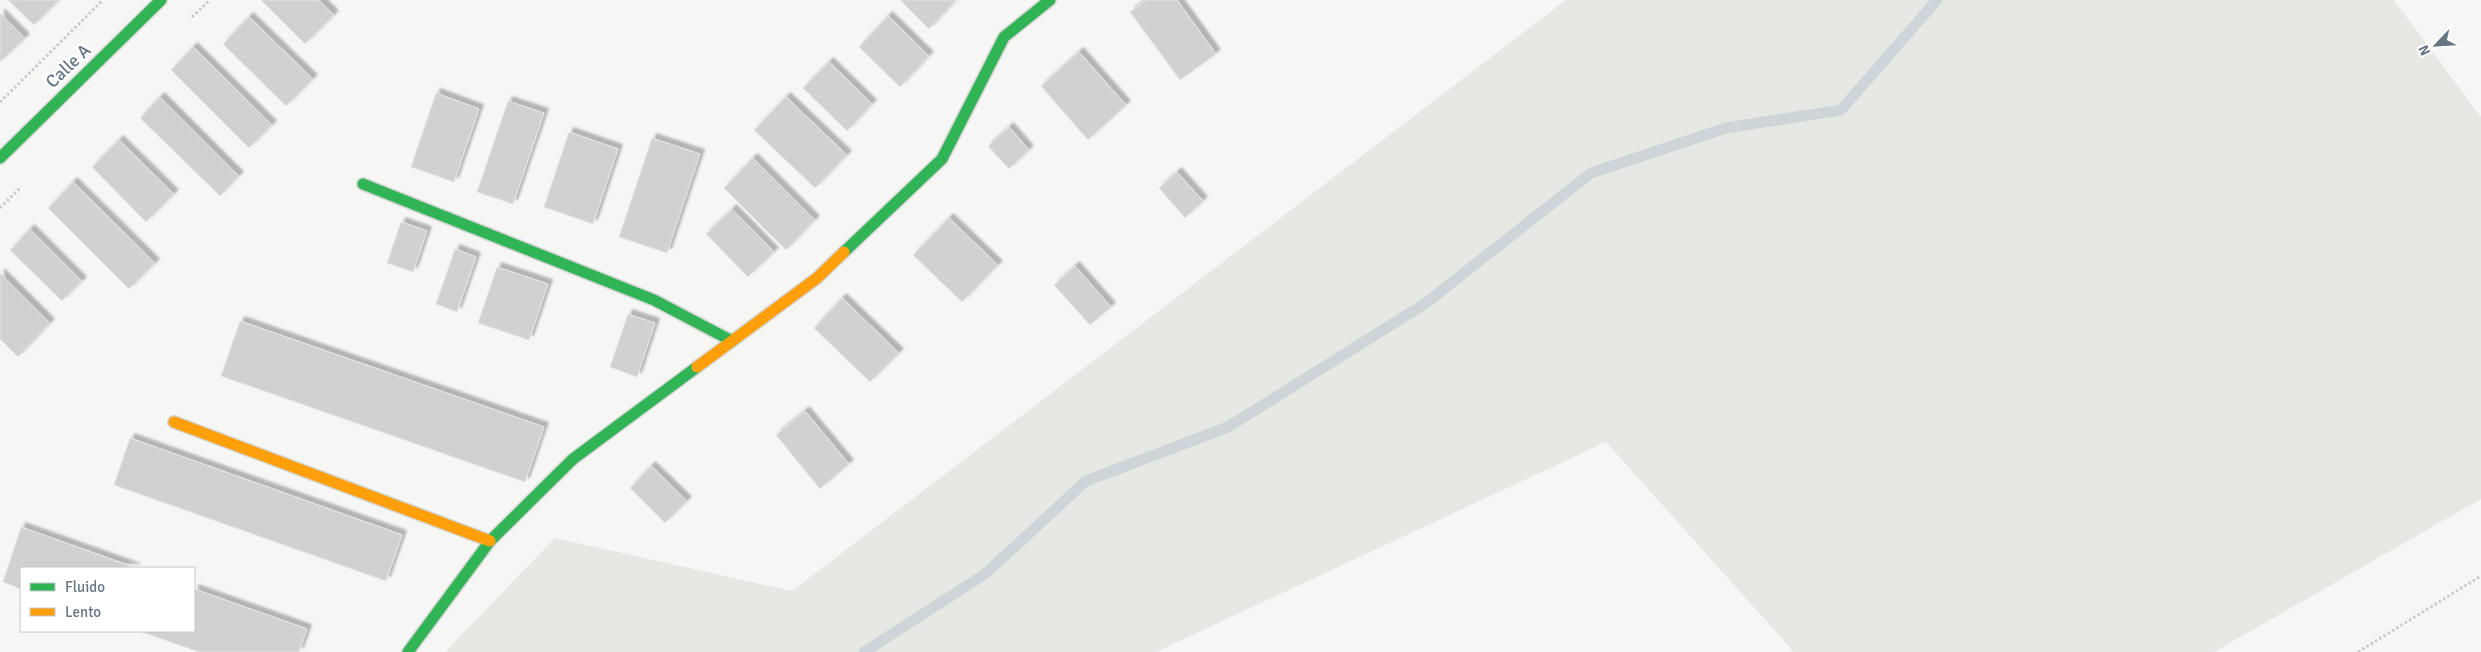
<svg xmlns="http://www.w3.org/2000/svg" width="2481" height="652" font-family="Signika,sans-serif">
  <style>
    .green { fill: #e6e9e3 }
    .lines { fill: none; stroke-linecap: round; stroke-linejoin: round }
    .stream { stroke: #ced5d8; stroke-width: 11 }
    .building { fill: #d0d1d1; stroke: #e5e5e4; filter: url(#shadow) }
    .fast-casing { stroke: #d2d4d4; stroke-width: 14 }
    .slow-casing { stroke: #d2d4d4; stroke-width: 14 }
    .path { stroke: #cacbcb; stroke-width: 3; stroke-dasharray: 2.5 2.5; stroke-linecap: butt }
    .fast { stroke: #30b455; stroke-width: 11 }
    .slow { stroke: #ff9f0a; stroke-width: 11 }
    .labels { text-anchor: middle; dominant-baseline: central; stroke-width: 5; stroke-linejoin: round; paint-order: stroke }
    .street-label { font-size: 18px; fill: #667685; stroke: #fff }
  </style>
  <defs>
    <filter id="shadow"><feDropShadow dx="4.5" dy="-4.5" stdDeviation="1" flood-color="#0004"/></filter>
  </defs>
  <rect width="100%" height="100%" fill="#f6f6f5"/>
  <polygon class="green" points="1566,0 2394,0 2481,117 2481,499 2214,652 1794,652 1606,442 1156,652 445,652 555,538 792,591"/>
  <g class="lines">
    <polyline class="stream" points="864,652 985,574 1086,481 1228,427 1426,303 1591,173 1726,128 1841,110 1937,0"/>
  </g>
  <g class="building">
    <polygon points="8,0 59,0 34,25"/>
    <polygon points="261,0 319,0 334,15 305,44"/>
    <polygon points="900,0 956,0 929,29"/>
    <polygon points="1146,0 1177,0 1216,54 1180,80 1130,12"/>
    <polygon points="0,13 25,38 0,62"/>
    <polygon points="888,16 929,56 900,87 859,47"/>
    <polygon points="249,17 313,79 286,106 223,44"/>
    <polygon points="193,47 272,125 249,148 171,70"/>
    <polygon points="1079,52 1126,105 1088,140 1041,86"/>
    <polygon points="829,62 872,104 847,131 803,88"/>
    <polygon points="436,93 479,109 454,182 411,167"/>
    <polygon points="160,97 239,176 220,196 140,118"/>
    <polygon points="786,97 847,155 815,188 754,130"/>
    <polygon points="508,101 544,113 513,204 477,192"/>
    <polygon points="1009,127 1029,150 1009,169 988,146"/>
    <polygon points="569,132 618,149 593,224 544,207"/>
    <polygon points="652,138 700,154 667,253 619,237"/>
    <polygon points="119,140 174,194 146,222 92,167"/>
    <polygon points="753,158 815,220 786,250 724,188"/>
    <polygon points="1177,172 1203,201 1185,218 1159,188"/>
    <polygon points="73,182 155,263 129,289 48,208"/>
    <polygon points="732,209 774,252 748,277 706,234"/>
    <polygon points="949,218 998,265 962,302 913,255"/>
    <polygon points="401,222 427,231 413,272 387,263"/>
    <polygon points="30,229 82,281 62,301 10,250"/>
    <polygon points="455,249 476,257 457,312 436,304"/>
    <polygon points="1075,266 1111,307 1090,325 1054,285"/>
    <polygon points="497,267 548,284 529,340 478,323"/>
    <polygon points="0,273 50,323 18,357 0,339"/>
    <polygon points="842,298 899,353 870,382 814,328"/>
    <polygon points="628,314 655,323 637,377 610,367"/>
    <polygon points="240,321 544,427 525,482 221,376"/>
    <polygon points="805,411 849,464 820,489 776,435"/>
    <polygon points="130,438 402,535 386,581 114,485"/>
    <polygon points="651,466 687,501 665,523 630,488"/>
    <polygon points="21,527 136,568 21,568 21,589 3,582"/>
    <polygon points="194,589 307,629 299,652 199,652 139,631 194,631"/>
  </g>
  <g class="lines">
    <defs>
      <g id="fast">
        <polyline points="0,158 161,0"/>
        <polyline points="363,184 654,300 732,341"/>
        <polyline points="844,252 942,159 1004,37 1050,0"/>
        <polyline points="408,652 490,541 573,459 697,367"/>
      </g>
      <g id="slow">
        <polyline points="697,367 817,278 844,252"/>
        <polyline points="174,422 490,541"/>
      </g>
    </defs>
    <use href="#fast" class="fast-casing"/>
    <use href="#slow" class="slow-casing"/>
    <g class="path">
      <polyline points="192,17 210,0"/>
      <polyline points="0,102 103,0"/>
      <polyline points="0,208 21,187"/>
      <polyline points="2358,652 2481,576"/>
    </g>
    <use href="#fast" class="fast"/>
    <use href="#slow" class="slow"/>
  </g>
  <g class="labels">
    <g class="street-label">
      <text transform="translate(68 66) rotate(-44)">Calle A</text>
    </g>
  </g>
  <rect x="20" y="567" width="175" height="65" fill="#ffffff" stroke="#c2c8ce"/>
  <rect x="30" y="583" width="25" height="8" fill="#30b455" stroke="#c2c8ce"/>
  <text x="65" y="592" font-size="15" fill="#667685">Fluido</text>
  <rect x="30" y="608" width="25" height="8" fill="#ff9f0a" stroke="#c2c8ce"/>
  <text x="65" y="617" font-size="15" fill="#667685">Lento</text>
  <g transform="translate(2436 45) rotate(245)" stroke="#ffffff" stroke-width="4" paint-order="stroke">
  <path d="M0-4L9 19L0 12L-9 19Z" fill="#667685"/>
  <text y="-8" font-size="14" font-weight="bold" text-anchor="middle" fill="#667685">N</text>
  </g>
</svg>
